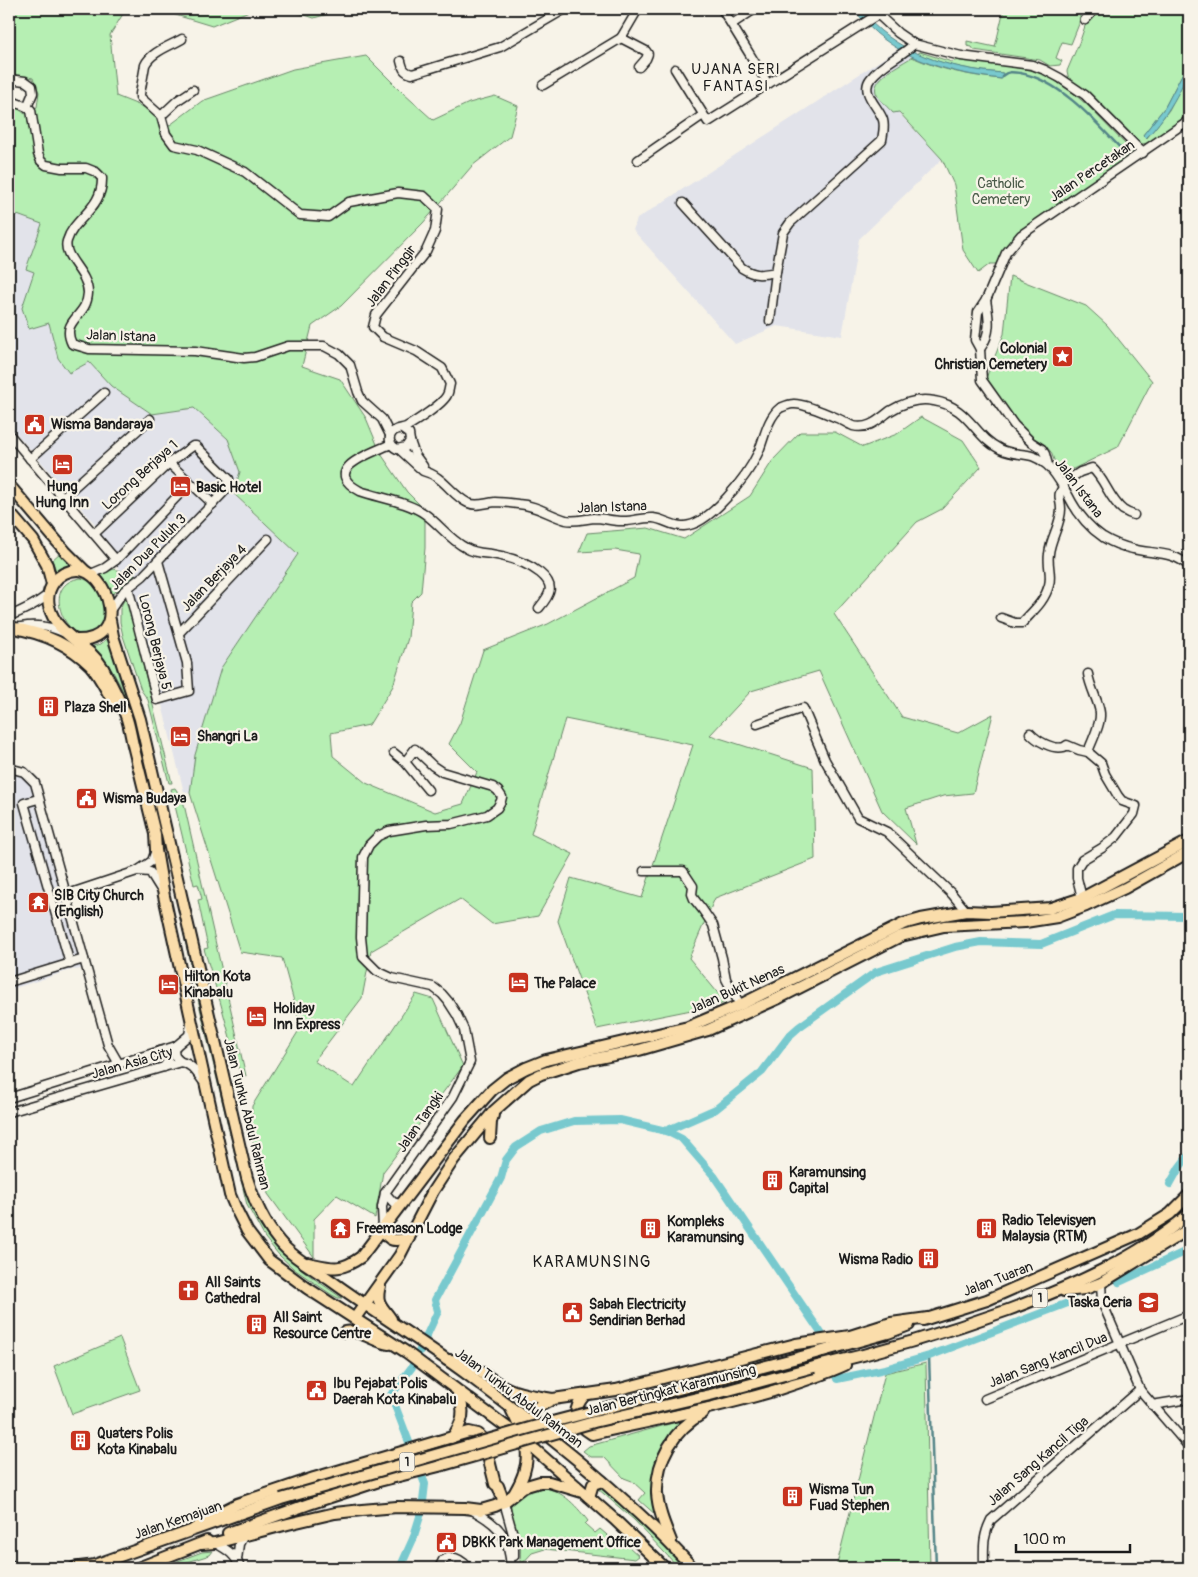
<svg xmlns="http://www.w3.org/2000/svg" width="1198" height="1577" font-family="Pangolin,sans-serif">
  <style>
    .built { fill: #e2e3ea }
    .green { fill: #b6efb3; stroke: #698668 }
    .water { fill: #78c9ce; stroke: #538487 }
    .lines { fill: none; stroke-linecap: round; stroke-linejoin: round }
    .stream { stroke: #538487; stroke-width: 2.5 }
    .canal { stroke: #78c9ce; stroke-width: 8 }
    .minor-casing { stroke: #1c1c1c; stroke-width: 11 }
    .major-casing { stroke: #1c1c1c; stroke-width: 14 }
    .highway-casing { stroke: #1c1c1c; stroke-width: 15 }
    .minor { stroke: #f7f3e8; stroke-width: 8 }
    .major { stroke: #faddab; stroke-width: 10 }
    .highway { stroke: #faddab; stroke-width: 11 }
    .major-bridge-casing { stroke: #1c1c1c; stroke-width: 14; stroke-linecap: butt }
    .major-bridge { stroke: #faddab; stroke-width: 10 }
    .labels { text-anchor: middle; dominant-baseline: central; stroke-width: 4.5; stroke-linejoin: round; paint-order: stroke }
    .shield { fill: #f7f3e8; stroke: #5e5c59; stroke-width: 1 }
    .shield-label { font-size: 12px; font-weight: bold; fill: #1c1c1c }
    .street-label { font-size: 14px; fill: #1c1c1c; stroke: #f7f3e8 }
    .park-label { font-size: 14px; fill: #4a5b49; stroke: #f7f3e8 }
    .poi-label { font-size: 14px; font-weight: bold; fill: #1c1c1c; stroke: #f7f3e8; text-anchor: start }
    .neighbourhood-label { font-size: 15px; letter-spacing: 1px; fill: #1c1c1c; stroke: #f7f3e8 }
    .quarter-label { font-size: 16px; letter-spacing: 1px; fill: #1c1c1c; stroke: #f7f3e8 }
  </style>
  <rect width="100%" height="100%" fill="#f7f3e8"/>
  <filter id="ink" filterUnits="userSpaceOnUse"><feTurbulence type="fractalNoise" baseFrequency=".02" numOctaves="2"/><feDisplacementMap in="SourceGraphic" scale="10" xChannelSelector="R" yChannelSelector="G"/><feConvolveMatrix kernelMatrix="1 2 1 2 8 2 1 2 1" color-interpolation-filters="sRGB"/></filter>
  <g filter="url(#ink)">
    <g class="built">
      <polygon points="898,49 912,57 886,73 877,96 893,113 898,112 942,159 859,239 842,336 777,326 735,344 633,230 637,219"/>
      <polygon points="9,212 43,223 26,269 34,272 22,308 49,322 58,358 69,373 89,362 111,386 152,414 194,408 228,439 240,472 233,494 298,554 221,668 195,755 190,793 184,792 134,594 108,551 95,524 9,425"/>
      <polygon points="9,766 25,777 31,786 74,934 81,969 75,970 74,969 9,990"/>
    </g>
    <g class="green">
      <polygon points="9,9 126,9 110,35 116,96 146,108 170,125 202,101 293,69 366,56 403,93 433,120 469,103 495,96 518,106 510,136 472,166 423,223 341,306 312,326 302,366 340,379 366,418 381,454 407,492 425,510 425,548 421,592 411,602 408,638 393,686 369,725 331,733 333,756 366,783 435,812 463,804 477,772 449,744 460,723 483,650 548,624 634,578 639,554 615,550 579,552 587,533 648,528 684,539 750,496 773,460 800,432 835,432 863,447 897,434 921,417 963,440 981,467 942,509 917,522 834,614 902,717 958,733 993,714 973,793 943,796 906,808 916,844 882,811 819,671 751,691 710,735 813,768 815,859 715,898 689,958 726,1003 597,1029 558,921 571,878 642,898 693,745 565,719 531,834 573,854 538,916 492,924 460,899 371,951 362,998 314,1061 354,1087 416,994 433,999 463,1066 383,1172 375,1218 337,1195 314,1219 314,1257 268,1194 251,1135 252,1106 301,1027 282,958 240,952 190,793 195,755 221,668 298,554 233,493 240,472 228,439 194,408 152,414 111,386 89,362 69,373 58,358 49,323 29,329 22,308 34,272 26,269 42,224 9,212 9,106 19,109 25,114 37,107 39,92 33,78 9,74"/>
      <polygon points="156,9 254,9 212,26"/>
      <polygon points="287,9 345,9 314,18"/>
      <polygon points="1004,9 1081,9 1079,24 1071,44 1062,42 1056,58 1062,61 1060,65 1050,66 1040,60 974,50 972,47 967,46 967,41 995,47"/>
      <polygon points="1099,9 1189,9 1189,61 1165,107 1143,135 1147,138 1169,110 1189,70 1189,114 1149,143 1141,144 1092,97 1069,80 1067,71 1081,38 1085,26"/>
      <path d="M920,52L952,62L960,59L1031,70L1045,74L1073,93L1087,105L1135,154L1019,232L996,264H990L978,273L963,250L954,185L942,159L899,112L893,113C888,107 880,101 877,95C868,79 902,64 912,57C940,70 971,76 1001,79L1002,73C973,71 944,65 917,54Z"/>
      <polygon points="1010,276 1086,306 1107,325 1152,381 1118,447 1065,473 1054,460 1051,452 1045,445 1034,439 1015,420 986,378 1004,334"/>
      <polygon points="60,553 73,567 58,576 52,560"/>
      <polygon points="114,569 135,575 127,581 112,595 108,584 100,574"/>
      <path d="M81,578C97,582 104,598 106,614L99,630C95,632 89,635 84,635C63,634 42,583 81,578Z"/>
      <polygon points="125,597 127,599 172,783 169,783 148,700 141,690 123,636 120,622 120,609"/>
      <path d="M109,637L138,723L160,829C147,771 136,689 93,646L101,644Z"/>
      <polygon points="175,788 183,800 246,1076 243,1075 239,1070 220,1001 204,949 208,948 198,900 202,899 198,884 194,885 171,789"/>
      <path d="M162,835L250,1203C273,1253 299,1268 342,1298H338L332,1295L294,1269L279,1255L265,1238L247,1205L200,1008Z"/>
      <polygon points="120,1338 140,1390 72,1414 54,1366"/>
      <polygon points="926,1363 930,1568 836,1568 885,1373"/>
      <polygon points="684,1420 664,1449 657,1516 639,1500 645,1493 632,1481 624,1478 604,1457 591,1457 583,1451 589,1446"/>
      <polygon points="598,1486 636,1518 685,1568 679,1568 634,1520 597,1488"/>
      <path d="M538,1487C560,1488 575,1504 588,1521L585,1524L595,1533L600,1529L613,1540L628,1546L639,1556L635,1559L545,1549L532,1553L520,1566C520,1558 521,1550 520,1541C517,1529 510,1518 511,1505L525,1492Z"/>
      <polygon points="202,1552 213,1551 210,1555 168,1568 159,1568"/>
    </g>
    <g class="water">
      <path d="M854,9H860C893,53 950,69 1003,73L1002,79C945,73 889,57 854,9Z"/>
      <path d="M1189,61C1189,82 1162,123 1146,138L1143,135L1165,107Z"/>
    </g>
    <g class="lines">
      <g class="stream">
        <path d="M1002,76C1008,71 1013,72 1020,73C1060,80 1097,123 1123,151"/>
        <polyline points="929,1356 936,1568"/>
      </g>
      <g class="canal">
        <polyline points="666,1131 716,1109 762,1072 790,1035 799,1027 876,972 955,947 981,942 1041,944 1114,915 1189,916"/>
        <polyline points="1170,1184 1179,1168 1189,1155"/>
        <polyline points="1119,1282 1189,1250"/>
        <polyline points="836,1376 837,1379 885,1369 929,1356 1073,1301"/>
        <polyline points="400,1568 413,1539 422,1510 425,1484 391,1395 412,1367 438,1311 435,1300 501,1178 506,1160 516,1147 541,1131 574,1121 620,1120 666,1131 682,1139 714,1176 821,1333"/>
      </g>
      <defs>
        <g id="minor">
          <polyline points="722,9 768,84"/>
          <polyline points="872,9 898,33 914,44 961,56 1032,65 1045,70 1060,78 1085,95 1143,153"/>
          <polyline points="1085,20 1095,9"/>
          <polyline points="732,24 755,9"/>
          <polyline points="621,38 646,51 648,54 646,59 639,67"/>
          <path d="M182,39C170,46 151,52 145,65L140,94V97L161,116L166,134L174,145L197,150L245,172L300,215L328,217L349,202L398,193L424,196L438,209L435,231L426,251L376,315L373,327L383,337L416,351L442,368L450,384C449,387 449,392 447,395C443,404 415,422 406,427C401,429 395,428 392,433C387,439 391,446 397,449L406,447L410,441L409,434L402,429"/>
          <path d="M401,61C403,69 404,72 412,74L500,47L565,9"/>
          <polyline points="675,69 708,122 877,15"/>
          <polyline points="9,79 25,81 32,86 33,93 27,107"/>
          <polyline points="543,85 621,38 638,9"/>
          <path d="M9,100L27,107L31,110L38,154L41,161L46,165L62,168H86L96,172L102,178C103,209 74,217 67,241C62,257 88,272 88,293C87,318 60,319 72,344L89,349L195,351L244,358L255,357L288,346H324L339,354L350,365L358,392L362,401L382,419L390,435"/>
          <polyline points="161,116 178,100 193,90"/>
          <polyline points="638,160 703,115"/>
          <path d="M683,203L742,268C755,276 760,275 776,272"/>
          <path d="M770,321L776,272L783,233L790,223L882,140C883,133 885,127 883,120C879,107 859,92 871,78C882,63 902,56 914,44"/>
          <path d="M980,349C992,333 989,318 986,300"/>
          <polyline points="9,434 116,560"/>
          <polyline points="410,441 415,455 423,466"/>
          <path d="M391,444C372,453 319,469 360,491C380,498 408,502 425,514C439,524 450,540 466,548C474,553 482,553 491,554C510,557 526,562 540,573C556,586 550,595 539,608"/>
          <path d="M399,449L423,471C444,476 451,495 468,503C477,507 485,503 495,502C502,502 511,503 518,504C536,505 549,515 566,520C575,522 584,519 594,518C603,518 612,521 621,521C632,522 643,517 653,518C664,519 673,527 684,526C710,525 748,475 758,453C764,440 767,418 780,408C782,407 790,404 793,404C802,403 828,414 837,418C842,420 848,424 853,426C869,430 879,419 890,411C903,403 919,398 934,401C970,407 973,436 1000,449C1018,458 1029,449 1047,465C1056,473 1062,485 1068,495C1076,511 1088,527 1103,537C1111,542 1124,547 1133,549C1151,554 1176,551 1189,567"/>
          <polyline points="30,459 104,393"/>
          <polyline points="169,463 213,504"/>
          <polyline points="1048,465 1045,454 1042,449 1031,442 1014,425 982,380 980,349 975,340 978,312 986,300 1006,253 1021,235 1189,120"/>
          <path d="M1062,484L1080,472L1092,468C1105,479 1109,499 1123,510C1126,512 1130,514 1134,515"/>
          <polyline points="63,497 150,419"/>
          <polyline points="94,534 169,463 193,446 196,446 229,479 229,483 224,492 143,576 124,591 111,609"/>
          <polyline points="91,574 105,568 116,560 190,483"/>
          <polyline points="128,587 157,700 189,691 187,663 158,561"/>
          <path d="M9,616C23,611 36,604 48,595"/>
          <path d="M1001,618L1015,623H1022C1033,611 1045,601 1049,585C1052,574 1047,565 1049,554C1050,539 1061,525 1061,509C1061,499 1056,495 1064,487"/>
          <path d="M9,630C29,623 46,624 65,633"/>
          <polyline points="179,633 268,539"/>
          <path d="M1088,674C1090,688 1099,702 1100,713C1101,725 1092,740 1088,752"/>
          <polyline points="757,724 803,708 825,760 858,818 887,832 952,894 966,911"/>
          <path d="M1030,733C1037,741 1053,750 1064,747L1067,745L1079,750L1088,752L1101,763L1105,774L1118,796L1122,801L1136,806L1134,814L1116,837L1102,848L1082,860L1077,868V878L1082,898"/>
          <polyline points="394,753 405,762"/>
          <polyline points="9,768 24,772 35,783 108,1045 119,1064"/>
          <polyline points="38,799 24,803 70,964"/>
          <polyline points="137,871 150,872 160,888"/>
          <polyline points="644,871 683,871 693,886 692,894 694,899 702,909 713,925 722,958 726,979 740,1005"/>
          <polyline points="65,895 137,871 152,861 156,850"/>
          <polyline points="9,982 84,959"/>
          <path d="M176,1046C172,1052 175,1058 181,1062"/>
          <polyline points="160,1051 167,1056 168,1061 164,1067"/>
          <polyline points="9,1098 176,1046 189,1035 191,1024"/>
          <path d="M9,1112L181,1062C192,1064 196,1072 203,1081"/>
          <polyline points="385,1193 393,1202 400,1204"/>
          <polyline points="383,1229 382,1207 385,1193 453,1097 470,1062 464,1030 457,1015 448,1001 442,994 433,987 392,978 377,971 363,957 361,937 363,857 369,845 378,836 389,831 426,825 451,824 487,815 497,808 501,801 502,797 498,791 493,787 442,772 433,766 415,749 405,762 428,790"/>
          <polyline points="1101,1283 1102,1302 1140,1390 1189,1447"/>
          <polyline points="985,1399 1189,1315"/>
          <polyline points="1152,1405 1189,1399"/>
          <polyline points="504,1502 514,1538 514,1556"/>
          <path d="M472,1510C500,1525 509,1536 511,1568"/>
          <path d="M215,1543C228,1550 236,1555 240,1568"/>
          <polyline points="237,1560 239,1544 244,1535"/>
          <path d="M439,1568L443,1560C453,1554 462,1560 469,1568"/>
          <path d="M984,1568C984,1549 982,1538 991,1520L1140,1390"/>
        </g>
        <g id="major">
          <polyline points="9,485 66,552 85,571"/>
          <polyline points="9,512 33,540 47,565 52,584"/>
          <path d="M110,620L113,636L140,719L247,1178C254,1201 263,1222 279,1241C292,1257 313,1268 330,1280C378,1315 429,1345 476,1381C552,1438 629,1498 693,1568"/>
          <path d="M14,628C43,633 69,644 90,665C100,676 107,692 115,705"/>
          <path d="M75,640C133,642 107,569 77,570C58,571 45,588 49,606C56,636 89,644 103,668C111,684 120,700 126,716C130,727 131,738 134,749C141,778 148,806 155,834L156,850L164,896L230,1195L236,1209L247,1231L269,1260L307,1288L406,1352L524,1440L614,1519L665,1568"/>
          <polyline points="490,1138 491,1122 493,1115"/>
          <path d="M383,1229C389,1243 395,1241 409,1238"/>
          <path d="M308,1263C332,1268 340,1272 361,1257L465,1120L492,1090L507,1078L526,1068L546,1060L688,1027L740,1005L903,924L921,919L966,911L991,912L1051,908L1082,898L1189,841"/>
          <path d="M380,1286C375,1303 382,1306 391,1319"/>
          <polyline points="1064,1291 1085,1289 1101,1283 1189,1229"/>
          <polyline points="355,1318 400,1255 433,1191 454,1159 494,1111 529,1080 541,1074 579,1062 639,1050 708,1030 779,998 901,936 944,926 1025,922 1057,917 1086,906 1125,888 1189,852"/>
          <polyline points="923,1320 987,1300 1138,1234 1170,1214 1189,1195"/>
          <path d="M345,1332C360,1329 374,1342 389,1344"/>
          <polyline points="801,1357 888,1333 909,1325"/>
          <path d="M447,1360C469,1358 488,1380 507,1388C521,1395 538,1396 553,1399"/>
          <path d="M814,1367C880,1352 944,1333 1008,1310C1072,1286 1136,1259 1189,1214"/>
          <path d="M584,1396C571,1411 575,1424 592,1434C651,1421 711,1409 770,1392C795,1384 821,1376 845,1365"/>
          <path d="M511,1409C527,1442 535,1458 515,1492"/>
          <polyline points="527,1427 536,1408 553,1399 616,1390 796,1344 850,1336 891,1323 928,1318"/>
          <path d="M452,1438C463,1422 466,1412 458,1393"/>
          <polyline points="589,1497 593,1484 602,1481"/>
          <polyline points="194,1529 219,1513 237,1504 314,1478 469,1432 478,1434 484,1440 495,1484 498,1486 504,1502"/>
          <polyline points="228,1533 309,1504 379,1481 443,1465"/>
          <path d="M671,1541C665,1526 658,1510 657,1493C656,1460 674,1429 703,1413"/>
          <polyline points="201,1544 215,1543 288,1524 335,1513 362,1510 397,1507 465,1508 481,1510 495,1506 504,1502 523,1487 540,1482 549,1482 582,1492"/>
          <polyline points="86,1568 281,1499"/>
          <polyline points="138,1568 207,1541"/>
        </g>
        <g id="highway">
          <polyline points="9,1566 12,1568"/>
          <polyline points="75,1568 92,1566"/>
        </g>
      </defs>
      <use href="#minor" class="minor-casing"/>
      <use href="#major" class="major-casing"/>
      <use href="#highway" class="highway-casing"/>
      <use href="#minor" class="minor"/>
      <use href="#major" class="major"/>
      <use href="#highway" class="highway"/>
      <defs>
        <g id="major-bridge">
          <polyline points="443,1465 594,1422 710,1395 814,1367"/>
          <polyline points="281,1499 533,1427 801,1357"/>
        </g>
      </defs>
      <use href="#major-bridge" class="major-bridge-casing"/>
      <use href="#major-bridge" class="major-bridge"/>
    </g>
  </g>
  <defs>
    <symbol id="sight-square" viewBox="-11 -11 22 22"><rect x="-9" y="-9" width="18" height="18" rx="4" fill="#c8321e" stroke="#f7f3e8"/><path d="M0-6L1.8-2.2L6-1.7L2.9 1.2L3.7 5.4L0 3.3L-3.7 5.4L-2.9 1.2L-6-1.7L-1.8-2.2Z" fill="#fff"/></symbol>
    <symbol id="civic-square" viewBox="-11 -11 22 22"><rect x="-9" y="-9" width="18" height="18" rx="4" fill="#c8321e" stroke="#f7f3e8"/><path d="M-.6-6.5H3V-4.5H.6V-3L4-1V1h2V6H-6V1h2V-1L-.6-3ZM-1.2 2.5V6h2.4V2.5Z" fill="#fff"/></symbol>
    <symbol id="hotel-square" viewBox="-11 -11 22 22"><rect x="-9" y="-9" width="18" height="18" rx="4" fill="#c8321e" stroke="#f7f3e8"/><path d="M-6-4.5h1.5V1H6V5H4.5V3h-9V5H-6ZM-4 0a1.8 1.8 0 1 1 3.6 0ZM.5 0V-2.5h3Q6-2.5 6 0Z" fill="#fff"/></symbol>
    <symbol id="building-square" viewBox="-11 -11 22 22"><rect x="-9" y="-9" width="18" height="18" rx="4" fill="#c8321e" stroke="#f7f3e8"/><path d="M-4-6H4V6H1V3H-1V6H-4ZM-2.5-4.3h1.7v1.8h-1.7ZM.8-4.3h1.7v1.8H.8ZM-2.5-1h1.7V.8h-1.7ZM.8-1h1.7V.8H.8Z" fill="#fff"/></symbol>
    <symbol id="temple-square" viewBox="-11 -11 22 22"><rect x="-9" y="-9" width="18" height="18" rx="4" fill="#c8321e" stroke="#f7f3e8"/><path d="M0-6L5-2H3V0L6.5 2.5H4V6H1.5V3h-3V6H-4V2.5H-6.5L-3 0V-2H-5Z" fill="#fff"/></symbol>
    <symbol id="church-square" viewBox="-11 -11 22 22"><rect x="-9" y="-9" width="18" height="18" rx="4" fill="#c8321e" stroke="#f7f3e8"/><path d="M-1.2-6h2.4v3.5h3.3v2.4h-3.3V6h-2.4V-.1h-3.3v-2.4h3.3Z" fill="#fff"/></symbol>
    <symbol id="school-square" viewBox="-11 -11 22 22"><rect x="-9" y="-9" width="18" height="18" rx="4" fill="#c8321e" stroke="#f7f3e8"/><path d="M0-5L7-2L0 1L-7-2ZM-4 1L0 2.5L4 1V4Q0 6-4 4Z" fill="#fff"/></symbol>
  </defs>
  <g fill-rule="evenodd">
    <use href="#sight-square" x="1050" y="344" width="25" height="25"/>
    <use href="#civic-square" x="22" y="412" width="25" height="25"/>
    <use href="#hotel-square" x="50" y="452" width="25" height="25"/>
    <use href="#hotel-square" x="168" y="474" width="25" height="25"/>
    <use href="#building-square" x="36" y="694" width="25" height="25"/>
    <use href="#hotel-square" x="168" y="724" width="25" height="25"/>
    <use href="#civic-square" x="74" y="786" width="25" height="25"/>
    <use href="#temple-square" x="26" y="890" width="25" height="25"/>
    <use href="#hotel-square" x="506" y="970" width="25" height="25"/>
    <use href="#hotel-square" x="156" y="972" width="25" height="25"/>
    <use href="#hotel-square" x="244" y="1004" width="25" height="25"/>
    <use href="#building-square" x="760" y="1168" width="25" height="25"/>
    <use href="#temple-square" x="328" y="1216" width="25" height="25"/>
    <use href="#building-square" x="974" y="1216" width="25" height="25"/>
    <use href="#building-square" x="638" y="1216" width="25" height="25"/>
    <use href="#building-square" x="916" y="1246" width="25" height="25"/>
    <use href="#church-square" x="176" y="1278" width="25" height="25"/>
    <use href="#school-square" x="1136" y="1290" width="25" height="25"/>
    <use href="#civic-square" x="560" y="1300" width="25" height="25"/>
    <use href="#building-square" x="244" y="1312" width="25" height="25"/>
    <use href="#civic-square" x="304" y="1378" width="25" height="25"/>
    <use href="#building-square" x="68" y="1428" width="25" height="25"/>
    <use href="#building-square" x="780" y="1484" width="25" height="25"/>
    <use href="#civic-square" x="434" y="1530" width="25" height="25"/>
  </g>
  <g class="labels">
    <g class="shield">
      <rect x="1032.5" y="1288.5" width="15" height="19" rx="4"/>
      <rect x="399.5" y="1452.5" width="15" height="19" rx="4"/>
    </g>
    <g class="shield-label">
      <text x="1040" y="1298">1</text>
      <text x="407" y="1462">1</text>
    </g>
    <g class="street-label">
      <text transform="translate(1092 171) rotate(-34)">Jalan Percetakan</text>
      <text transform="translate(391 276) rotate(-53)">Jalan Pinggir</text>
      <text transform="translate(121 336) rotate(2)">Jalan Istana</text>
      <text transform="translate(140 475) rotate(-42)">Lorong Berjaya 1</text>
      <text transform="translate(1079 488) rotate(53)">Jalan Istana</text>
      <text transform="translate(612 507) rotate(-2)">Jalan Istana</text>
      <text transform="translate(148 552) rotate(-45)">Jalan Dua Puluh 3</text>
      <text transform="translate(214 578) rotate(-46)">Jalan Berjaya 4</text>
      <text transform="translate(155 642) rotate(76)">Lorong Berjaya 5</text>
      <text transform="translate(737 989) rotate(-24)">Jalan Bukit Nenas</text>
      <text transform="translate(132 1063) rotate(-16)">Jalan Asia City</text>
      <text transform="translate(247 1114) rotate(76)">Jalan Tunku Abdul Rahman</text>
      <text transform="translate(420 1122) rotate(-55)">Jalan Tangki</text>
      <text transform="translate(998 1279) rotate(-21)">Jalan Tuaran</text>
      <text transform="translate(1048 1360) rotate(-22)">Jalan Sang Kancil Dua</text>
      <text transform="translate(671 1390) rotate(-14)">Jalan Bertingkat Karamunsing</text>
      <text transform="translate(519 1398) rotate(37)">Jalan Tunku Abdul Rahman</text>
      <text transform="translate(1038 1461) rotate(-41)">Jalan Sang Kancil Tiga</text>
      <text transform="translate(178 1520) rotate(-19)">Jalan Kemajuan</text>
    </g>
    <g class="park-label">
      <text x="1001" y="183">Catholic<tspan x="1001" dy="16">Cemetery</tspan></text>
    </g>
    <g class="poi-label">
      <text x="1047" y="348" text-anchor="end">Colonial<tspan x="1047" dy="16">Christian Cemetery</tspan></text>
      <text x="51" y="424">Wisma Bandaraya</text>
      <text x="62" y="486" text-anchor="middle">Hung<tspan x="62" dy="16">Hung Inn</tspan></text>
      <text x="196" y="487">Basic Hotel</text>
      <text x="64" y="707">Plaza Shell</text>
      <text x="197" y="736">Shangri La</text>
      <text x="103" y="798">Wisma Budaya</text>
      <text x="54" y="895">SIB City Church<tspan x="54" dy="16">(English)</tspan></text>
      <text x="184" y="976">Hilton Kota<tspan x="184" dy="16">Kinabalu</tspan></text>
      <text x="534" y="983">The Palace</text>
      <text x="273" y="1008">Holiday<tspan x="273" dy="16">Inn Express</tspan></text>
      <text x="789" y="1172">Karamunsing<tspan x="789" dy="16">Capital</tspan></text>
      <text x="1002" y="1220">Radio Televisyen<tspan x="1002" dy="16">Malaysia (RTM)</tspan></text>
      <text x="667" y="1221">Kompleks<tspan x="667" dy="16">Karamunsing</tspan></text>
      <text x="356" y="1228">Freemason Lodge</text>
      <text x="913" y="1259" text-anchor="end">Wisma Radio</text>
      <text x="205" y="1282">All Saints<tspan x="205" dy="16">Cathedral</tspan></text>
      <text x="1132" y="1302" text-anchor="end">Taska Ceria</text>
      <text x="589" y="1304">Sabah Electricity<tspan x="589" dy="16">Sendirian Berhad</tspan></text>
      <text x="273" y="1317">All Saint<tspan x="273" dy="16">Resource Centre</tspan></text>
      <text x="333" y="1383">Ibu Pejabat Polis<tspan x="333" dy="16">Daerah Kota Kinabalu</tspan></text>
      <text x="97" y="1433">Quaters Polis<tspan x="97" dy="16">Kota Kinabalu</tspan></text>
      <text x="809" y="1489">Wisma Tun<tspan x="809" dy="16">Fuad Stephen</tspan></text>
      <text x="462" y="1542">DBKK Park Management Office</text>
    </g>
    <g class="neighbourhood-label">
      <text x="736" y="69">UJANA SERI<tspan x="736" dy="17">FANTASI</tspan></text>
    </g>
    <g class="quarter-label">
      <text x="592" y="1262">KARAMUNSING</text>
    </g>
  </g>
  <rect width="1198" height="1577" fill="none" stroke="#f7f3e8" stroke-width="30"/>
  <rect x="15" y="15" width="1168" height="1547" fill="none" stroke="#1c1c1c" stroke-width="2" filter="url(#ink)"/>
  <path d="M1016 1544v8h114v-8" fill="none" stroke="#1c1c1c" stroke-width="2.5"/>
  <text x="1023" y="1544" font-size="15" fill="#1c1c1c" stroke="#f7f3e8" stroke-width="4" paint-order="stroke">100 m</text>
</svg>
